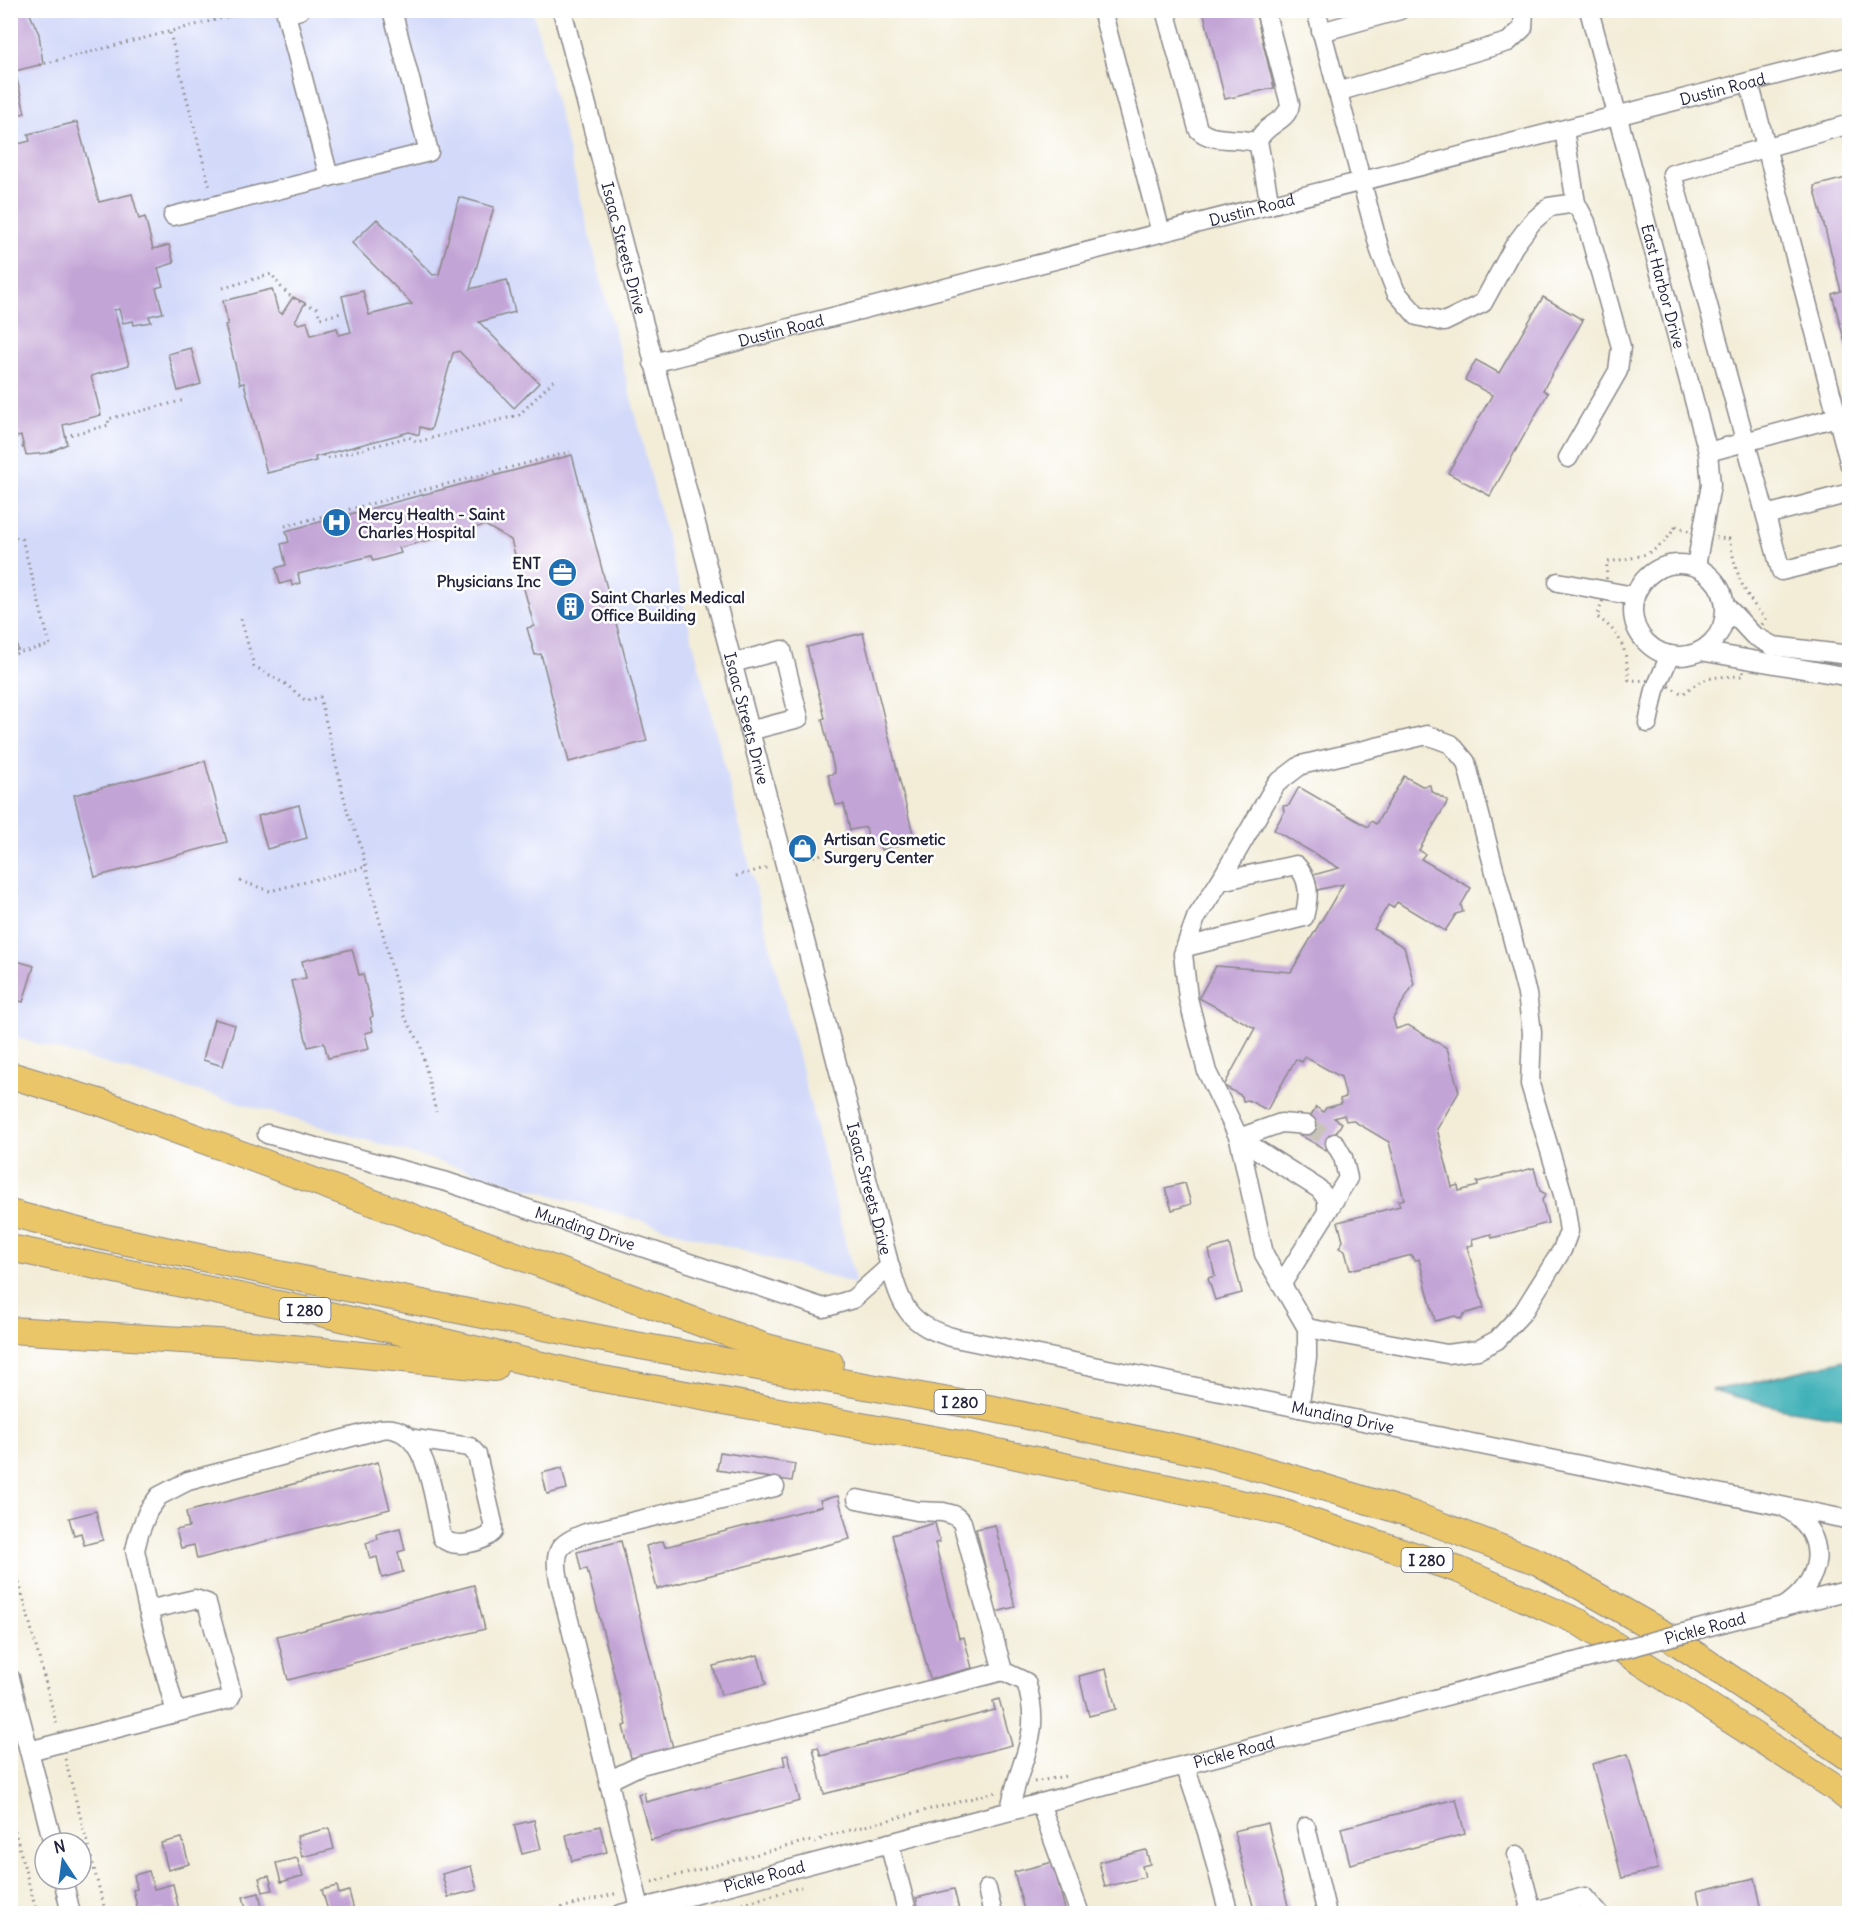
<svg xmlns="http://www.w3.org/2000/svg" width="1860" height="1924" font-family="Delius,sans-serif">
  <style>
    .built { fill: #d2d9f9 }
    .water { fill: #41b1b8; stroke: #326a7a; stroke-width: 1.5 }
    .building { fill: #c3a4d6 }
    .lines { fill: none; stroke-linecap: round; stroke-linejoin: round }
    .minor-tunnel { stroke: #c9c4b9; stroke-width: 18; stroke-dasharray: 18 9; stroke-linecap: butt }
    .minor-casing { stroke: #8a888a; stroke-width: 21 }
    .highway-casing { stroke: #8a888a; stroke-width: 28 }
    .path { stroke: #8a888a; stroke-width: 3; stroke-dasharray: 1.5 4.5; stroke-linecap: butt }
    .minor { stroke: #fff; stroke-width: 18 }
    .highway { stroke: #ebc669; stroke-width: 26 }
    .minor-bridge-casing { stroke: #8a888a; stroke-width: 21; stroke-linecap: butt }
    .minor-bridge { stroke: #fff; stroke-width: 18 }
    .labels { text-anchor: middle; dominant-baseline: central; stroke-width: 5; stroke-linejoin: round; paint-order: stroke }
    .shield { fill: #fff; stroke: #646476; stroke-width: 1.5 }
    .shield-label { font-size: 15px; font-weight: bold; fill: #22223b }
    .street-label { font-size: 16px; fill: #22223b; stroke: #fff }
    .poi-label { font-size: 16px; font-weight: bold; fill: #22223b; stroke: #fff; text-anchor: start }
  </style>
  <rect width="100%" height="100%" fill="#fff"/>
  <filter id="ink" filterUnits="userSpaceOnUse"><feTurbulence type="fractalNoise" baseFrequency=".0167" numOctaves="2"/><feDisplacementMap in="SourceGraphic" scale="12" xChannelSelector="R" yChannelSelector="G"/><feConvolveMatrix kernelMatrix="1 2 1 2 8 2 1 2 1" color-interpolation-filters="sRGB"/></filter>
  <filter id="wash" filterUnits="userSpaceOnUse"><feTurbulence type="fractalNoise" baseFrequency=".008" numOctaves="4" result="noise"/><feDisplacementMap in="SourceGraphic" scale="24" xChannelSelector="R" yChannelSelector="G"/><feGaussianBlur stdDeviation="1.35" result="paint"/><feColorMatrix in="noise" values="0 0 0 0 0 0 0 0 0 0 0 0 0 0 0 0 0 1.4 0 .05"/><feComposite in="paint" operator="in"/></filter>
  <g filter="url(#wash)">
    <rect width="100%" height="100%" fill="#f3edd8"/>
    <polygon class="built" points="10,11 533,11 856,1284 11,1036"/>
    <polygon class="water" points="1849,1359 1849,1419 1784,1409 1712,1390 1752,1383"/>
    <g id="blocks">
      <g class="building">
        <polygon points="10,10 28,10 39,34 43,64 15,71 25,113 10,117"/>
        <polygon points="1203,10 1255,10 1274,88 1225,99"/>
        <polygon points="77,122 99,202 132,194 139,219 145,217 153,249 169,245 174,263 158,268 163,286 156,288 163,313 149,316 151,322 134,325 133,321 123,323 119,309 114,310 129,365 91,376 101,415 63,425 67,444 48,453 26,455 21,436 10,438 10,146 30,141 28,134"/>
        <polygon points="1850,177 1850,358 1849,358 1832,294 1841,291 1814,186"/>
        <polygon points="459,197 494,207 470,289 507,280 515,312 479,322 539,383 514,408 459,351 453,353 431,430 420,427 419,435 409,432 315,457 316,461 267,473 244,383 240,384 225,325 228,324 223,301 272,289 278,311 282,314 293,297 305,303 295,321 299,324 307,322 311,335 337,328 339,335 351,332 342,296 363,291 369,315 412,304 352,243 377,219 433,275 439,274"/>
        <polygon points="1543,297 1583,320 1543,390 1548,393 1490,496 1448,473 1492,395 1465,380 1476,360 1499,373"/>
        <polygon points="191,348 201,384 178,391 168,354"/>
        <polygon points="572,455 647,741 569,762 541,654 535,655 527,628 534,626 511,540 485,525 399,548 401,553 373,561 371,556 298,574 300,583 292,586 291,581 280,584 276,568 286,565 281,544 289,542 286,531"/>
        <polygon points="10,614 18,650 10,652"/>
        <polygon points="863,633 915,842 881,850 878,839 869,841 866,827 850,830 844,804 836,805 828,775 835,773 822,719 825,718 807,647"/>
        <polygon points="205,761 227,842 95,877 74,795"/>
        <polygon points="1404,776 1422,786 1430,785 1431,791 1448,801 1419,850 1425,854 1421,859 1471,888 1461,905 1463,912 1456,914 1445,931 1397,902 1393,908 1388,905 1374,929 1404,947 1414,984 1393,1018 1396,1029 1408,1025 1447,1048 1459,1092 1437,1129 1452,1187 1458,1185 1459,1191 1478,1186 1477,1182 1534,1168 1540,1191 1546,1194 1542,1200 1548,1223 1492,1238 1491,1234 1472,1239 1473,1245 1467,1246 1484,1308 1464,1314 1461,1319 1455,1316 1435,1321 1419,1259 1414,1261 1412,1255 1350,1270 1345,1251 1339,1248 1343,1241 1338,1222 1400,1206 1398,1201 1404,1199 1389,1142 1352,1120 1346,1121 1344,1115 1334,1118 1342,1123 1326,1150 1300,1135 1316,1107 1323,1112 1326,1108 1341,1104 1340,1099 1346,1097 1341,1077 1305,1057 1302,1062 1296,1059 1267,1110 1248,1100 1243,1101 1242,1096 1224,1086 1255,1028 1199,998 1216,966 1291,972 1343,884 1317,890 1313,875 1339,868 1274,830 1284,812 1283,806 1289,805 1299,787 1368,827 1371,821 1376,824"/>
        <polygon points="299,805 307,838 267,849 258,816"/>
        <polygon points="352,949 359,975 363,974 373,1016 370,1018 373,1031 365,1033 369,1049 328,1058 324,1043 308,1047 291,981 306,978 302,961"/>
        <polygon points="10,959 34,966 23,1002 10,998"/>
        <polygon points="214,1019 235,1025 223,1066 203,1060"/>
        <polygon points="1185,1183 1191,1204 1172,1210 1165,1188"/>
        <polygon points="1229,1244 1242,1293 1215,1300 1208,1278 1215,1276 1209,1250"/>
        <polygon points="720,1452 795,1464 792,1481 717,1470"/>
        <polygon points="378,1462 390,1509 197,1559 194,1545 181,1548 176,1530 189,1527 186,1512"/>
        <polygon points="562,1468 567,1489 547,1494 542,1473"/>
        <polygon points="838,1496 850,1539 657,1589 646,1546 663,1541 665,1547 822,1506 820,1500"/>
        <polygon points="96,1511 103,1540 84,1545 81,1533 74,1535 69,1518"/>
        <polygon points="935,1523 940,1542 935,1543 959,1638 964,1637 972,1668 930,1679 892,1535"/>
        <polygon points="995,1525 1015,1607 996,1612 976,1529"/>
        <polygon points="400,1528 405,1550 398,1552 403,1572 382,1578 377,1557 370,1559 366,1543 378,1539 377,1534"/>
        <polygon points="621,1541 673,1748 631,1758 623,1726 627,1725 587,1569 581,1570 577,1552"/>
        <polygon points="474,1585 485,1629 288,1680 277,1636"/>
        <polygon points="758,1655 766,1684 721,1695 713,1666"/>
        <polygon points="1106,1669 1116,1709 1089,1716 1079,1676"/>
        <polygon points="999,1699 1012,1745 824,1794 813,1748 818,1747 821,1756 995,1710 993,1701"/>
        <polygon points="1628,1754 1658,1869 1622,1878 1592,1764"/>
        <polygon points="788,1755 800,1801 651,1840 638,1794 644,1792 646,1802 785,1765 783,1756"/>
        <polygon points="1456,1799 1465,1834 1350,1864 1341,1828"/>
        <polygon points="534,1820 541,1849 522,1854 514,1825"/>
        <polygon points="1268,1823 1290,1914 1255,1914 1234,1831"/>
        <polygon points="600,1826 607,1852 572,1861 566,1835"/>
        <polygon points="329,1828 334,1849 302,1857 297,1836"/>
        <polygon points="182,1838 189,1864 168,1870 161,1843"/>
        <polygon points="1146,1850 1150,1864 1142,1866 1145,1877 1105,1887 1099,1862"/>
        <polygon points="297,1858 303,1876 281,1882 276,1863"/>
        <polygon points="1053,1862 1066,1914 1025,1914 1014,1872"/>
        <polygon points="471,1866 477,1890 448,1897 442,1874"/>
        <polygon points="149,1871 154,1889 173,1884 180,1914 164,1914 163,1910 139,1914 133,1890 137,1889 134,1875"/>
        <polygon points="269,1876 273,1890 263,1892 259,1878"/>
        <polygon points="1755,1878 1763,1914 1702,1914 1697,1891"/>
        <polygon points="337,1886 339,1894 349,1891 355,1914 329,1914 322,1890"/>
        <polygon points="954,1889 960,1914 920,1914 916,1898"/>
        <polygon points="259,1893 263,1912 248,1914 243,1897"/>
      </g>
    </g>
  </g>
  <g filter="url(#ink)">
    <use href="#blocks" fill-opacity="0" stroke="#8a888a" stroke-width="1.5"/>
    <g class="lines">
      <polyline class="minor-tunnel" points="1307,1125 1335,1143"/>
      <defs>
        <g id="minor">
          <polyline points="300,10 286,14 329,177"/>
          <path id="s1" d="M562,10L889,1263C902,1307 907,1325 955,1338L1850,1520"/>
          <polyline points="1102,10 1161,233"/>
          <path d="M1165,10L1198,129C1211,144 1240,136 1258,143"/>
          <path d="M1265,10L1290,104C1288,122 1265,123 1258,141L1270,205"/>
          <polyline points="1316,10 1380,251 1396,292 1417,316 1444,322 1483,303 1514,246 1532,222 1549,207 1576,203 1586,222 1621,347 1618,371 1568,458"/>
          <path id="s2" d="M1589,10L1708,452L1711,485L1696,566"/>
          <polyline points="1321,32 1400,10"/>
          <polyline points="1749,82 1850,465"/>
          <polyline points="1337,92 1508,42 1523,28 1524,10"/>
          <polyline points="1850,124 1672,174 1781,571 1850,554"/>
          <polyline points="1564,130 1576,203"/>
          <polyline points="173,216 429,152 392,10"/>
          <path id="s3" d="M653,363L1850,56"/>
          <polyline points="1708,452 1837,417"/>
          <polyline points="1766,515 1850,493"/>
          <circle cx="1679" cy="610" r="46"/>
          <polyline points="1558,582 1634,596"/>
          <polyline points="1727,607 1753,635 1773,646 1850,655"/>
          <polyline points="1700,651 1850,677"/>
          <polyline points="732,663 782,650 799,718 749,731"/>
          <polyline points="1648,723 1655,690 1670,655"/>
          <polyline points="1220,881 1276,784 1301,765 1427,735 1451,744 1466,762 1527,994 1532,1032 1530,1084 1564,1198 1569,1231 1562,1250 1523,1312 1497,1340 1478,1350 1447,1354 1307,1328"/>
          <path d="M1186,947L1304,917C1309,898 1311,880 1296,865L1220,881L1196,918L1183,954L1188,998L1207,1072L1239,1138L1264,1254L1307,1328V1358L1299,1408"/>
          <path id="s4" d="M267,1134L447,1182L824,1308L853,1299L890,1266"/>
          <polyline points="1239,1138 1319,1189 1327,1199 1327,1212 1283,1282"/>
          <polyline points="1239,1138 1281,1123 1307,1125"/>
          <polyline points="1327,1212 1348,1178 1343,1157 1335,1143"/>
          <polyline points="857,1499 917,1511 943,1512 954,1515 962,1522 1003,1671"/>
          <path d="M1782,1608C1823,1583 1831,1536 1787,1509"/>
          <path d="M148,1610L135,1550L139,1534L148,1511L159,1496L188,1481L381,1429C429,1422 434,1504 442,1538C454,1549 482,1543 493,1532V1523L477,1455L470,1447L414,1439"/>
          <polyline points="1725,1622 1850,1590"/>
          <polyline points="10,1678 53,1843"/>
          <polyline points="29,1751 229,1699 232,1694 207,1603 195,1599 148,1610 176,1713"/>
          <polyline points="1185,1765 1207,1832 1229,1914"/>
          <path d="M610,1786L612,1779L641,1765L1003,1671L1026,1682C1044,1739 1018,1758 1010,1811"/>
          <polyline points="1040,1803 1080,1914"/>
          <polyline points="1306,1827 1327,1914"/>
          <polyline points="889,1843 908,1914"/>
          <polyline points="1517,1855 1532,1912"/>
          <polyline points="63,1879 71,1914"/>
          <polyline points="987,1889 993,1914"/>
          <path d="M640,1908L559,1580C553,1550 558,1544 586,1533L775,1487"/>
          <path id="s5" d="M621,1914L1567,1664"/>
          <polyline points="1525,1914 1584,1897 1599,1914"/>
        </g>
        <g id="highway">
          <polyline points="10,1075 102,1103 763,1346 830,1363"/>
          <polyline points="10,1213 94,1235 317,1282 624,1343 994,1409 1212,1455 1300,1480 1411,1514 1538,1562 1669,1637 1850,1758"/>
          <polyline points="10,1248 325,1314 597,1378 955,1443 1282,1512 1459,1570 1579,1622 1834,1787 1850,1800"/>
          <polyline points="10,1330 251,1344 495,1368"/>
        </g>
      </defs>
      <use href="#minor" class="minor-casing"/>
      <use href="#highway" class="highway-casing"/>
      <g class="path">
        <polyline points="228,10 229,18"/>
        <polyline points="170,33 210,188"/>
        <polyline points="39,65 254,10"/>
        <path d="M223,288L272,274C283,293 295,302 317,308L320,318L342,313"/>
        <polyline points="65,436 109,425 108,419 185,400"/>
        <polyline points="10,450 24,447"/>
        <polyline points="323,455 327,458 409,437 417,442 519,415 554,380"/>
        <polyline points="285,526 570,452"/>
        <path d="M1676,526L1701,536L1729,539C1737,574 1741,592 1766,619L1745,648L1743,676C1716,677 1704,675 1683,694L1659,681L1629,680C1626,650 1623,634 1597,617L1606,591L1607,562C1640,557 1658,556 1676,526Z"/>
        <polyline points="10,536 22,539 50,645 10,655"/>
        <polyline points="241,619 254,666 287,685 306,701 320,697 348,814 359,840 404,1016 420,1043 436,1112"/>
        <polyline points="802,859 827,853"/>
        <polyline points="736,876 769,867"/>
        <polyline points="240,881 270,891 365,867"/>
        <polyline points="10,1548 57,1726"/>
        <polyline points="65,1759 106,1914"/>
        <polyline points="1034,1782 1066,1776"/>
        <polyline points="10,1813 37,1914"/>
        <polyline points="652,1882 807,1841 816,1842 827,1836 996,1792"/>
        <polyline points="538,1914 618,1893"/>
        <polyline points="708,1914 801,1887"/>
      </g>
      <use href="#minor" class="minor"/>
      <use href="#highway" class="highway"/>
      <defs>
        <polyline id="minor-bridge" points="1567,1664 1725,1622"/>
      </defs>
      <use href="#minor-bridge" class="minor-bridge-casing"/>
      <use href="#minor-bridge" class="minor-bridge"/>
    </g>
  </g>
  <defs>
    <symbol id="hospital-disc" viewBox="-11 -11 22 22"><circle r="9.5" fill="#1f6fb2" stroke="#fff"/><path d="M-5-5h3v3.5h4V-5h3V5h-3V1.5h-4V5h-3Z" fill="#fff"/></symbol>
    <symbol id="office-disc" viewBox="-11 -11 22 22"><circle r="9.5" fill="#1f6fb2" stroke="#fff"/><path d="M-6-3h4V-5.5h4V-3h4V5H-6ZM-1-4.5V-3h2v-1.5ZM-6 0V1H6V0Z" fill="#fff"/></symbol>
    <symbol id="building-disc" viewBox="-11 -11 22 22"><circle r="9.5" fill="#1f6fb2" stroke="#fff"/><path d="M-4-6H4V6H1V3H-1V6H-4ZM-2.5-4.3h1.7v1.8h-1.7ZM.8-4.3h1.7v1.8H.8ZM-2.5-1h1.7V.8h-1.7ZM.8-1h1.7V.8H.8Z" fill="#fff"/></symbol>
    <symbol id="shop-disc" viewBox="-11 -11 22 22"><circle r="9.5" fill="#1f6fb2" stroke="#fff"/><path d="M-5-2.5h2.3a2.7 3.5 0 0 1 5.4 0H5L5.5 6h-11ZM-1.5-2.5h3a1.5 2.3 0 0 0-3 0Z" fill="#fff"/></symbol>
  </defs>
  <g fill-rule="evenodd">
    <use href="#hospital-disc" x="320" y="506" width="33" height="33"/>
    <use href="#office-disc" x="546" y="556" width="33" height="33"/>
    <use href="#building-disc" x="554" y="590" width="33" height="33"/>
    <use href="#shop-disc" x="786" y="832" width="33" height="33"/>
  </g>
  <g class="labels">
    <g class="shield">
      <rect x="279.5" y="1298" width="51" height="24" rx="4.5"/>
      <rect x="934.5" y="1390" width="51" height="24" rx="4.5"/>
      <rect x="1401.5" y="1548" width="51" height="24" rx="4.5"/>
    </g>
    <g class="shield-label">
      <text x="305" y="1310">I 280</text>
      <text x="960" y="1402">I 280</text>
      <text x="1427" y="1560">I 280</text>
    </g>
    <g class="street-label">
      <text stroke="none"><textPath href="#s3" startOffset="1104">Dustin Road</textPath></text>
      <text stroke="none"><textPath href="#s3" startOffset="618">Dustin Road</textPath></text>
      <text stroke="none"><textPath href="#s1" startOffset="246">Isaac Streets Drive</textPath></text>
      <text stroke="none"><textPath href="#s2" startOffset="286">East Harbor Drive</textPath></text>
      <text stroke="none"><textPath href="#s3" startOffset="132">Dustin Road</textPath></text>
      <text stroke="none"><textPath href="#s1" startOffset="732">Isaac Streets Drive</textPath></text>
      <text stroke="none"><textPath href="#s1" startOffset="1218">Isaac Streets Drive</textPath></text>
      <text stroke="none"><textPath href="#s4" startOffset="332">Munding Drive</textPath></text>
      <text stroke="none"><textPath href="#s1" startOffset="1798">Munding Drive</textPath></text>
      <text transform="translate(1705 1628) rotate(-15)">Pickle Road</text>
      <text stroke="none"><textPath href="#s5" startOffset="634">Pickle Road</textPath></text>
      <text stroke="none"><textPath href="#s5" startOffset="148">Pickle Road</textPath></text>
    </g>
    <g class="poi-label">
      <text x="358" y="514">Mercy Health - Saint<tspan x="358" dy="18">Charles Hospital</tspan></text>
      <text x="541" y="563" text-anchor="end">ENT<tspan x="541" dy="18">Physicians Inc</tspan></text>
      <text x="591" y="597">Saint Charles Medical<tspan x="591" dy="18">Office Building</tspan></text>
      <text x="824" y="839">Artisan Cosmetic<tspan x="824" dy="18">Surgery Center</tspan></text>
    </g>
  </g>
  <rect width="1860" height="1924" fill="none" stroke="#fff" stroke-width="36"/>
  <g transform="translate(63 1861) rotate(347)"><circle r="28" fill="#ffffff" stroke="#a7a7b1" stroke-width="1.5"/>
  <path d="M0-4.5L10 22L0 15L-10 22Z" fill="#1f6fb2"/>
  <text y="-9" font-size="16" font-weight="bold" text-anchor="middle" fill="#22223b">N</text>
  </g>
</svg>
